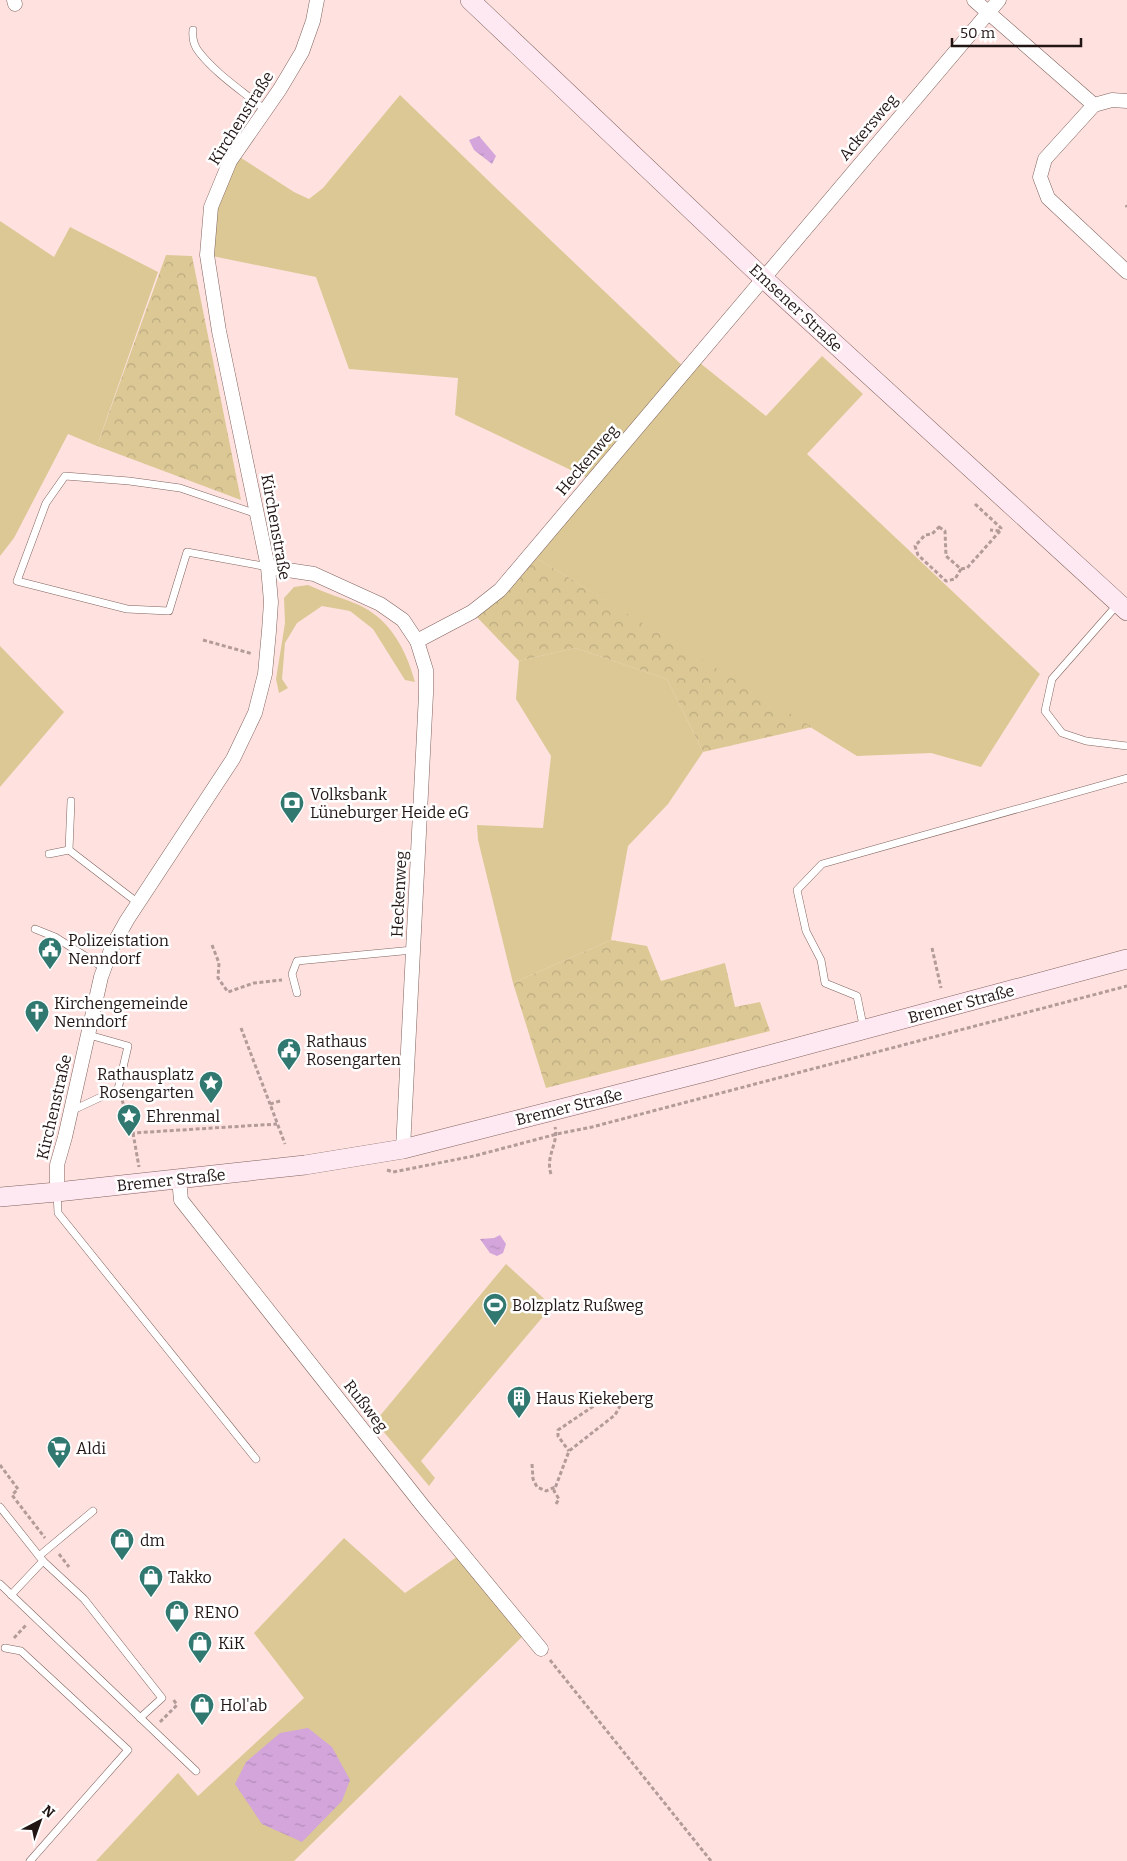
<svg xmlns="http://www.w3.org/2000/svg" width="1127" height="1861" font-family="Bitter,serif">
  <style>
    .green { fill: #dbc895 }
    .forest { fill: url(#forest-crowns) }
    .water { fill: url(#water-ripples) }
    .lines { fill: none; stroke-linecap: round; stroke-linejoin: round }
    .lane-casing { stroke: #81635f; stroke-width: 8 }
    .street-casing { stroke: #81635f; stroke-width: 15 }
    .secondary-casing { stroke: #81635f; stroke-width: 20 }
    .path { stroke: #b29b99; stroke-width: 3; stroke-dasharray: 4 2.5; stroke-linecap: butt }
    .lane { stroke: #fff; stroke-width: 7 }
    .street { stroke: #fff; stroke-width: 14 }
    .secondary { stroke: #fee9f2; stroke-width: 19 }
    .labels { text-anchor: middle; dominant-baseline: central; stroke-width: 5; stroke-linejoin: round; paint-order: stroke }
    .street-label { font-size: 16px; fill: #221615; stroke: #fff }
    .poi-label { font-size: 16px; fill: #221615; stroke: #fff; text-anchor: start }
  </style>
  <defs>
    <pattern id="forest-crowns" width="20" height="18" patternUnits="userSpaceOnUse" patternTransform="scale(1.25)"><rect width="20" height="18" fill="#dbc895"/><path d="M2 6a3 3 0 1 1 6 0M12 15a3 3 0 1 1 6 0" fill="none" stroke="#bcab80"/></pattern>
    <pattern id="water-ripples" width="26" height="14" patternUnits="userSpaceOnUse" patternTransform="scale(1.25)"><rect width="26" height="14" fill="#d3a5db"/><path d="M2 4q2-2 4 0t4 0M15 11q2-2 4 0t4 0" fill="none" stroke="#b58dbb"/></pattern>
  </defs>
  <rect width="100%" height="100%" fill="#ffe2df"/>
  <g class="green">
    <polygon points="400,95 499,191 686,369 695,359 766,416 822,356 863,394 807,454 1040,674 981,767 931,753 857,756 530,554 592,480 455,415 458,378 349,369 316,277 207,255 211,207 235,154 294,192 309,199 323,188"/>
    <polygon points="0,221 54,257 70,227 158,272 97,446 68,434 14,538 0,556"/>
    <path d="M308,585C325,593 343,598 359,605C391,620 406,650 415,682L405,680L373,629L350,611L322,606L297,623L285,643L282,679L288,688L279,693L276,679L285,623L284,598L294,587Z"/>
    <polygon points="0,646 64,712 0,787"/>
    <polygon points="575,648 667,679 703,752 668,804 628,846 611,940 513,983 478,840 477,825 543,828 551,756 516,699 519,661"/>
    <polygon points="506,1264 552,1306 421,1461 435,1478 429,1486 383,1431 379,1417"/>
    <polygon points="344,1538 405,1593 458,1556 524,1635 294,1861 96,1861 178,1773 198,1796 304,1698 254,1633"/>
  </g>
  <g class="forest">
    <polygon points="166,255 192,256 241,500 97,446"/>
    <polygon points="530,554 812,727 703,752 667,679 575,648 519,661 472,612"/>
    <polygon points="611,940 647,946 661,981 725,963 735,1007 760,1002 770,1031 546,1088 513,983"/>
  </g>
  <g class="water">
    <polygon points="479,136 496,156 492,164 474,150 469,140"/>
    <polygon points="500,1235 506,1244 503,1253 497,1256 490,1253 480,1239 494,1238"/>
    <polygon points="308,1728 332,1747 350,1780 342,1801 302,1842 262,1824 235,1784 246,1762 280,1733"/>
  </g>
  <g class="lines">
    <defs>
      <g id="lane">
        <path d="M193,30C192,39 194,46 199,52C217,75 244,92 265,110"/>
        <polyline points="257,514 180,488 129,481 65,476 46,503 17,581 127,609 169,611 187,552 268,567"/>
        <polyline points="1118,604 1052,679 1045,711 1062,733 1086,741 1127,746"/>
        <polyline points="71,801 69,850 138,903"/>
        <polyline points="49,854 69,850"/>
        <polyline points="35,929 55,937 104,968"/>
        <polyline points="297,993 292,974 297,961 413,950"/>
        <polyline points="864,1030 857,996 825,983 821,960 806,931 797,890 822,864 1127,778"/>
        <polyline points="71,1111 118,1089 128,1046 89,1035"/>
        <polyline points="57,1192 58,1213 256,1459"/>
        <polyline points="0,1507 43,1561 11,1595"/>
        <polyline points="39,1556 93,1511"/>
        <polyline points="43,1561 84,1599 162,1698 140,1718"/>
        <polyline points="0,1584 196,1771"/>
        <polyline points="5,1648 21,1651 128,1750 30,1861"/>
      </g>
      <g id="street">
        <polyline points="14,0 15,4"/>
        <polyline points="974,0 1094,105 1112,100 1127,101"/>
        <polyline points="1094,105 1045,159 1040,177 1048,198 1127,272"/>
        <polyline points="268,567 314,574 380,604 403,620 417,641 426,670 426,694 403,1149"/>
        <polyline points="417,641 472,612 500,590 999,0"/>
        <polyline points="179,1179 181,1200 423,1506 541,1649"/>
        <polyline points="57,1192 57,1165 65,1137 101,977 112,947 127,920 233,759 255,713 265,674 269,631 271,602 268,567 219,331 207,255 211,207 230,161 280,89 302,52 313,21 317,0"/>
      </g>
      <g id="secondary">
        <polyline points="470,0 763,278 1127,611"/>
        <polyline points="0,1197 57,1192 305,1165 403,1149 709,1071 1127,959"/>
      </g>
    </defs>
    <use href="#lane" class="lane-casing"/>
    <use href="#street" class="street-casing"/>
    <use href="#secondary" class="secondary-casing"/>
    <g class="path">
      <polyline points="1126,205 1127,207"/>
      <polyline points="975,504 1001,528 1000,531 990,530"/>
      <polygon points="939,527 945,531 946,556 961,569 955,579 946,581 918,555 915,546 925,535 932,534"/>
      <polyline points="961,569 967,568 1000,531"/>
      <polyline points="203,640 253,654"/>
      <polyline points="212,945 219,963 218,978 228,992 254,983 282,980"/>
      <polyline points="932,948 941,988"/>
      <polyline points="241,1028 270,1104"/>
      <polyline points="122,1100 133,1133 277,1124"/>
      <polyline points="280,1101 270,1104 285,1144"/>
      <polyline points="133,1133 139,1167"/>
      <polyline points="387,1170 393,1172 474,1156 557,1134 592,1127 1127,986"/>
      <path d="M551,1174C545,1156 559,1143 555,1127"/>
      <polyline points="532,1464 533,1479 537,1487 546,1491 555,1487"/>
      <polyline points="0,1465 18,1489 12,1495 45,1538"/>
      <polyline points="556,1504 559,1499 554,1491 569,1451 615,1415 620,1406 616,1398 610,1395 558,1430 558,1436 569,1451"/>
      <polyline points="59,1554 69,1567"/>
      <polyline points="14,1638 27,1624"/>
      <polyline points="550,1660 711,1861"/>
      <polyline points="160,1722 177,1705 173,1699"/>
    </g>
    <use href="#lane" class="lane"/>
    <use href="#street" class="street"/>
    <use href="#secondary" class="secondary"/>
  </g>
  <defs>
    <symbol id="bank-pin" viewBox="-11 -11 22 30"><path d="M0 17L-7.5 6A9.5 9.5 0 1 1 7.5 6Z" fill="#307870" stroke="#fff"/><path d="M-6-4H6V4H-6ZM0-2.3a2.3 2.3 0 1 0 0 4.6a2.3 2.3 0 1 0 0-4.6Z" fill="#fff"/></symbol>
    <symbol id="civic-pin" viewBox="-11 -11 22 30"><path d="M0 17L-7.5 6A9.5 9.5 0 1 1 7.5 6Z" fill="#307870" stroke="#fff"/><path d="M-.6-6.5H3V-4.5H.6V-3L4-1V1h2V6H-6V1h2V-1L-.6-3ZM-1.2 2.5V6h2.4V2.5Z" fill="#fff"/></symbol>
    <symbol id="church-pin" viewBox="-11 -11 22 30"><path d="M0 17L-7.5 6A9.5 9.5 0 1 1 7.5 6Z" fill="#307870" stroke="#fff"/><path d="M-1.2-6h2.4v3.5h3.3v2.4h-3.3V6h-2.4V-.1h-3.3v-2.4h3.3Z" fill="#fff"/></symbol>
    <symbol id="sight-pin" viewBox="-11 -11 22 30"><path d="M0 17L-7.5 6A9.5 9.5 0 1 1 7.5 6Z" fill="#307870" stroke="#fff"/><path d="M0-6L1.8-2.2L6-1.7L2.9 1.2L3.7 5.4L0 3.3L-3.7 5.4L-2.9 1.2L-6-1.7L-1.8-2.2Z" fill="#fff"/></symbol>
    <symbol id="stadium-pin" viewBox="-11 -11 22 30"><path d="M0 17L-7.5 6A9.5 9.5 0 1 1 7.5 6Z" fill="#307870" stroke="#fff"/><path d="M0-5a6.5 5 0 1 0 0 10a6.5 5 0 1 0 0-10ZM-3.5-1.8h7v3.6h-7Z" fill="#fff"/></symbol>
    <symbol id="building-pin" viewBox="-11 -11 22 30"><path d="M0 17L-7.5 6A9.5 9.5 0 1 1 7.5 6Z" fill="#307870" stroke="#fff"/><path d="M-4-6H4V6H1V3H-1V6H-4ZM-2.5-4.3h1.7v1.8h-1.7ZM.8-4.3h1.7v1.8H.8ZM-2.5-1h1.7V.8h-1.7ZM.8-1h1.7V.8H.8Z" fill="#fff"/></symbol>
    <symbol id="supermarket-pin" viewBox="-11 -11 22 30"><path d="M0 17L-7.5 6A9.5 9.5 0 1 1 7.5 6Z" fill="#307870" stroke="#fff"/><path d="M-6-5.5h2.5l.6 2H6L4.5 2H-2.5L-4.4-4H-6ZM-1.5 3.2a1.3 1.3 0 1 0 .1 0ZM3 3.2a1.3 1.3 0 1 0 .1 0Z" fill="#fff"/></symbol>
    <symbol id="shop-pin" viewBox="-11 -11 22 30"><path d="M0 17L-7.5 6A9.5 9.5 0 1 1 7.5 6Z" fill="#307870" stroke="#fff"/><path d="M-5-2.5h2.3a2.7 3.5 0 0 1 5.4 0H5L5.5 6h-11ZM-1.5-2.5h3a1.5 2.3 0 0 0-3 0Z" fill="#fff"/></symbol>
  </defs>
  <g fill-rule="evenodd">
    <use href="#bank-pin" x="278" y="789" width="28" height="38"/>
    <use href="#civic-pin" x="36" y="935" width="28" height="38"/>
    <use href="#church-pin" x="23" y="998" width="28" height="38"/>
    <use href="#civic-pin" x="275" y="1036" width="28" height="38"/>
    <use href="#sight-pin" x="197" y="1069" width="28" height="38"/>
    <use href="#sight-pin" x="115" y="1102" width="28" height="38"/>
    <use href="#stadium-pin" x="481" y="1291" width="28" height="38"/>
    <use href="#building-pin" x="505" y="1384" width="28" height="38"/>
    <use href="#supermarket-pin" x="45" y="1434" width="28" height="38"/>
    <use href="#shop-pin" x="108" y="1526" width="28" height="38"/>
    <use href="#shop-pin" x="137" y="1563" width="28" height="38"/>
    <use href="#shop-pin" x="163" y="1598" width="28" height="38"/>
    <use href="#shop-pin" x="186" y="1629" width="28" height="38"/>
    <use href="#shop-pin" x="188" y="1691" width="28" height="38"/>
  </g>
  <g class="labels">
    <g class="street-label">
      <text transform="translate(241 118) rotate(-58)">Kirchenstraße</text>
      <text transform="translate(868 127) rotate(-50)">Ackersweg</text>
      <text transform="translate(796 308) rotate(43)">Emsener Straße</text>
      <text transform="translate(587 460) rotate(-50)">Heckenweg</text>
      <text transform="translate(276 527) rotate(80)">Kirchenstraße</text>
      <text transform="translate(399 894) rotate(-87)">Heckenweg</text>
      <text transform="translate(961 1004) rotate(-15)">Bremer Straße</text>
      <text transform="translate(54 1107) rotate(-77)">Kirchenstraße</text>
      <text transform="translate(569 1107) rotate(-14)">Bremer Straße</text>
      <text transform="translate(171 1180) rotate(-6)">Bremer Straße</text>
      <text transform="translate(366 1406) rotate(52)">Rußweg</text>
    </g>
    <g class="poi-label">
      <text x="310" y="794">Volksbank<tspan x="310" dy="18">Lüneburger Heide eG</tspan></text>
      <text x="68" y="940">Polizeistation<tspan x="68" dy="18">Nenndorf</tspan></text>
      <text x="54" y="1003">Kirchengemeinde<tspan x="54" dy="18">Nenndorf</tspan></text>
      <text x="306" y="1041">Rathaus<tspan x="306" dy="18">Rosengarten</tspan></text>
      <text x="194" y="1074" text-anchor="end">Rathausplatz<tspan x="194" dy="18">Rosengarten</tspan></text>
      <text x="146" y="1116">Ehrenmal</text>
      <text x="512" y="1305">Bolzplatz Rußweg</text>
      <text x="536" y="1398">Haus Kiekeberg</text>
      <text x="76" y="1448">Aldi</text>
      <text x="140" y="1540">dm</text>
      <text x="168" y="1577">Takko</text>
      <text x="194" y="1612">RENO</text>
      <text x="218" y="1643">KiK</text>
      <text x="220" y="1705">Hol'ab</text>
    </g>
  </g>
  <g transform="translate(40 1821) rotate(41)" stroke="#ffffff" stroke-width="4" paint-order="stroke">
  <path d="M0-4L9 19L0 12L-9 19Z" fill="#221615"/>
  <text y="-8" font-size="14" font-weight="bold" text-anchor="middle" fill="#221615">N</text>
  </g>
  <path d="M952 38v8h129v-8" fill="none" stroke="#221615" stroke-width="2.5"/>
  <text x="960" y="38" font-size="15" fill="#221615" stroke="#ffffff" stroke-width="4" paint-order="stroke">50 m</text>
</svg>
